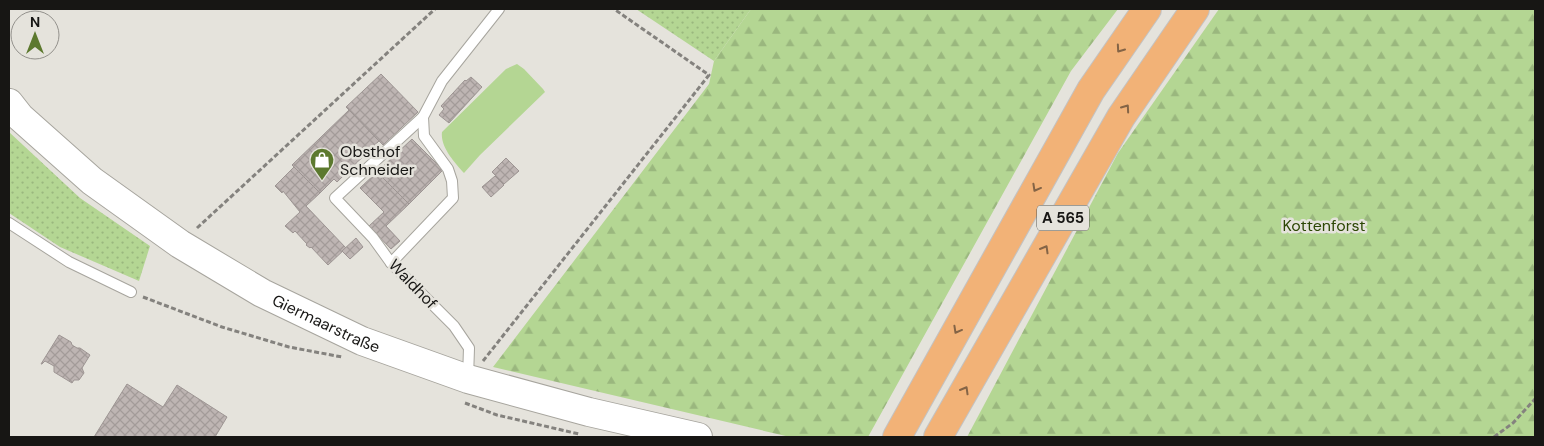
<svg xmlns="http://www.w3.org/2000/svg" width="1544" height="446" font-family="'DM Sans',sans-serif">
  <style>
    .grass { fill: url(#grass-dots) }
    .forest { fill: url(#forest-firs) }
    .park { fill: #b4d693 }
    .building { fill: url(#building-cross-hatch); stroke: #9d9593 }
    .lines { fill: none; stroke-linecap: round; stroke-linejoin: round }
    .service-casing { stroke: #a7a59e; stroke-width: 12 }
    .secondary-casing { stroke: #a7a59e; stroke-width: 30 }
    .motorway-casing { stroke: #c3c2c2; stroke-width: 30 }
    .path { stroke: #84827e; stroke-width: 3; stroke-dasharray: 5 2.5; stroke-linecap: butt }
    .service { stroke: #fff; stroke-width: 10 }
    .secondary { stroke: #fff; stroke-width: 28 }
    .motorway { stroke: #f2b277; stroke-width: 28 }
    .oneway { stroke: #846446 }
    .labels { text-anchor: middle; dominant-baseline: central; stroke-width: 5; stroke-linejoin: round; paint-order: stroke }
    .shield { fill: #e5e3dc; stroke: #555450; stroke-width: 1 }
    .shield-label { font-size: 15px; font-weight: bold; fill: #171614 }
    .poi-label { font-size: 16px; fill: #171614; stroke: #e5e3dc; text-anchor: start }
    .park-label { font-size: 16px; fill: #2c4704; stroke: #e5e3dc }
    .street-label { font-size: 16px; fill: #171614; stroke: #e5e3dc }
  </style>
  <defs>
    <pattern id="grass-dots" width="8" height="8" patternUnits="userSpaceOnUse" patternTransform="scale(1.25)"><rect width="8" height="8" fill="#b4d693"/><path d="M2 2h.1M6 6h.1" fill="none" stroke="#9ab77e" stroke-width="1.8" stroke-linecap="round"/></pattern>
    <pattern id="forest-firs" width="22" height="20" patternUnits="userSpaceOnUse" patternTransform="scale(1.25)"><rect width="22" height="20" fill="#b4d693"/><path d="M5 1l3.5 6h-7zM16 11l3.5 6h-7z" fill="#9ab77e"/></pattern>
    <pattern id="building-cross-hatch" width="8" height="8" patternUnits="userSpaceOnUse" patternTransform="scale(1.25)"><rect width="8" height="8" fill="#beb5b3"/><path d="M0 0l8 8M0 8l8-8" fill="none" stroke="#a39b99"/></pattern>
  </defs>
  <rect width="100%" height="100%" fill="#e5e3dc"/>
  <g class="grass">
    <polygon points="636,9 751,9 714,61"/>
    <polygon points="9,132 80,198 150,246 139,281 60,247 9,213"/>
  </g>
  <g class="forest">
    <polygon points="751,9 1118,9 1071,71 868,437 790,437 493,367 709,84 714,61"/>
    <polygon points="1219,9 1535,9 1535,437 967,437 1118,153"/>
  </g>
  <path class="park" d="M517,64L524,69L543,89L545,92L480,155L464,173C455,163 440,147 442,132L506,69Z"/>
  <g class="building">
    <polygon points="381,74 418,112 383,145 346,107"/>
    <polygon points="471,77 482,87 449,123 439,115 444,109 441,106 465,80 466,81"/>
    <polygon points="349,110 379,141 337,182 334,179 320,193 292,165"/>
    <polygon points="412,139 443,170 409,204 377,172"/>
    <polygon points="506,158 519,171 504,184 492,172"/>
    <polygon points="294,167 320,193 306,206 346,248 328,265 311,247 310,248 306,245 307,244 295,231 293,233 285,226 300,212 283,191 282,193 275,186"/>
    <polygon points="377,172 409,204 386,226 400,241 391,249 369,226 384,212 360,188"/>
    <polygon points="495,176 504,185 491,197 482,187"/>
    <polygon points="356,238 363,247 350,259 342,251"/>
    <polygon points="59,335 71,342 72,345 77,348 80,348 90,355 82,368 84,373 79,380 74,380 72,383 54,372 54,366 45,361 42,364 41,364"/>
    <polygon points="127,384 163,407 177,385 227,417 215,437 94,437"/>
  </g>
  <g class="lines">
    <defs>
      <g id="service">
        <polyline points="423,117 335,198 373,238 391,263 454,326 469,348 468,378"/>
        <polyline points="9,223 69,262 131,292"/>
        <polyline points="391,263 453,198 452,181 448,169 424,136 423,117 442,81 499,9"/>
      </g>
      <g id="secondary">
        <path id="s1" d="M9,103L20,117L92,181L180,244L262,293L362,341L468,379L589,412L698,437"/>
      </g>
      <g id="motorway">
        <polyline points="897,437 1091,90 1147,9"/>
        <polyline points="938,437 1121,117 1195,9"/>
      </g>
    </defs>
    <use href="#service" class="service-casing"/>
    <use href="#secondary" class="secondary-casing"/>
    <use href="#motorway" class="motorway-casing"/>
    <g class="path">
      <polyline points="197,228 435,9"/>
      <polyline points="143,297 222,327 289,347 342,357"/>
      <polyline points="483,361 709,75 614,9"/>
      <polyline points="465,403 497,415 579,434"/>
      <polyline points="1494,437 1513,423 1535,399"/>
    </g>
    <use href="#service" class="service"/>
    <use href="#secondary" class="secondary"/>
    <use href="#motorway" class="motorway"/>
  </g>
  <defs><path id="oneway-chevron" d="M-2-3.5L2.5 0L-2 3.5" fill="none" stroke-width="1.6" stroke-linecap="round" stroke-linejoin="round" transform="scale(1.25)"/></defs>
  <g class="oneway">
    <use href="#oneway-chevron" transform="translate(1120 49) rotate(125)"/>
    <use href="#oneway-chevron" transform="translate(1126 108) rotate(-55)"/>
    <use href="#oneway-chevron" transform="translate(1036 188) rotate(119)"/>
    <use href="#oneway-chevron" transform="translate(1045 249) rotate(-60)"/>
    <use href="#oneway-chevron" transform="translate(957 330) rotate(119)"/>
    <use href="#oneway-chevron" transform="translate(965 390) rotate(-60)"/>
  </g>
  <defs>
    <symbol id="shop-pin" viewBox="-11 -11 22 30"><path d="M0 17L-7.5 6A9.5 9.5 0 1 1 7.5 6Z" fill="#5c792e" stroke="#e5e3dc"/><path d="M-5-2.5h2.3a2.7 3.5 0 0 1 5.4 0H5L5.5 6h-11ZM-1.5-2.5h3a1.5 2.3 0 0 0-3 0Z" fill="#fff"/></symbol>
  </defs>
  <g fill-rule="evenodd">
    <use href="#shop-pin" x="308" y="146" width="28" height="38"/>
  </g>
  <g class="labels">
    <rect class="shield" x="1037" y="205.5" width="52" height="25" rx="4"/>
    <g class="shield-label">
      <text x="1063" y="218">A 565</text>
    </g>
    <g class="poi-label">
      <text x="340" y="151">Obsthof<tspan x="340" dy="18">Schneider</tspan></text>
    </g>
    <g class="park-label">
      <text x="1324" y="225">Kottenforst</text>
    </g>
    <g class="street-label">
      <text transform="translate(413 284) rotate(46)">Waldhof</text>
      <text stroke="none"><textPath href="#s1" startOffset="389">Giermaarstraße</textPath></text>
    </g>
  </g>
  <rect width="1544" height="446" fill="none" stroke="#171614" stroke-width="20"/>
  <g transform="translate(35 35)"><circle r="24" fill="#e5e3dc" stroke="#93918c"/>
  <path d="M0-4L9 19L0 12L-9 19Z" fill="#5c792e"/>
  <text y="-8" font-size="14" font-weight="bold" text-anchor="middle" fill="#171614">N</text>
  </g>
</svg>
